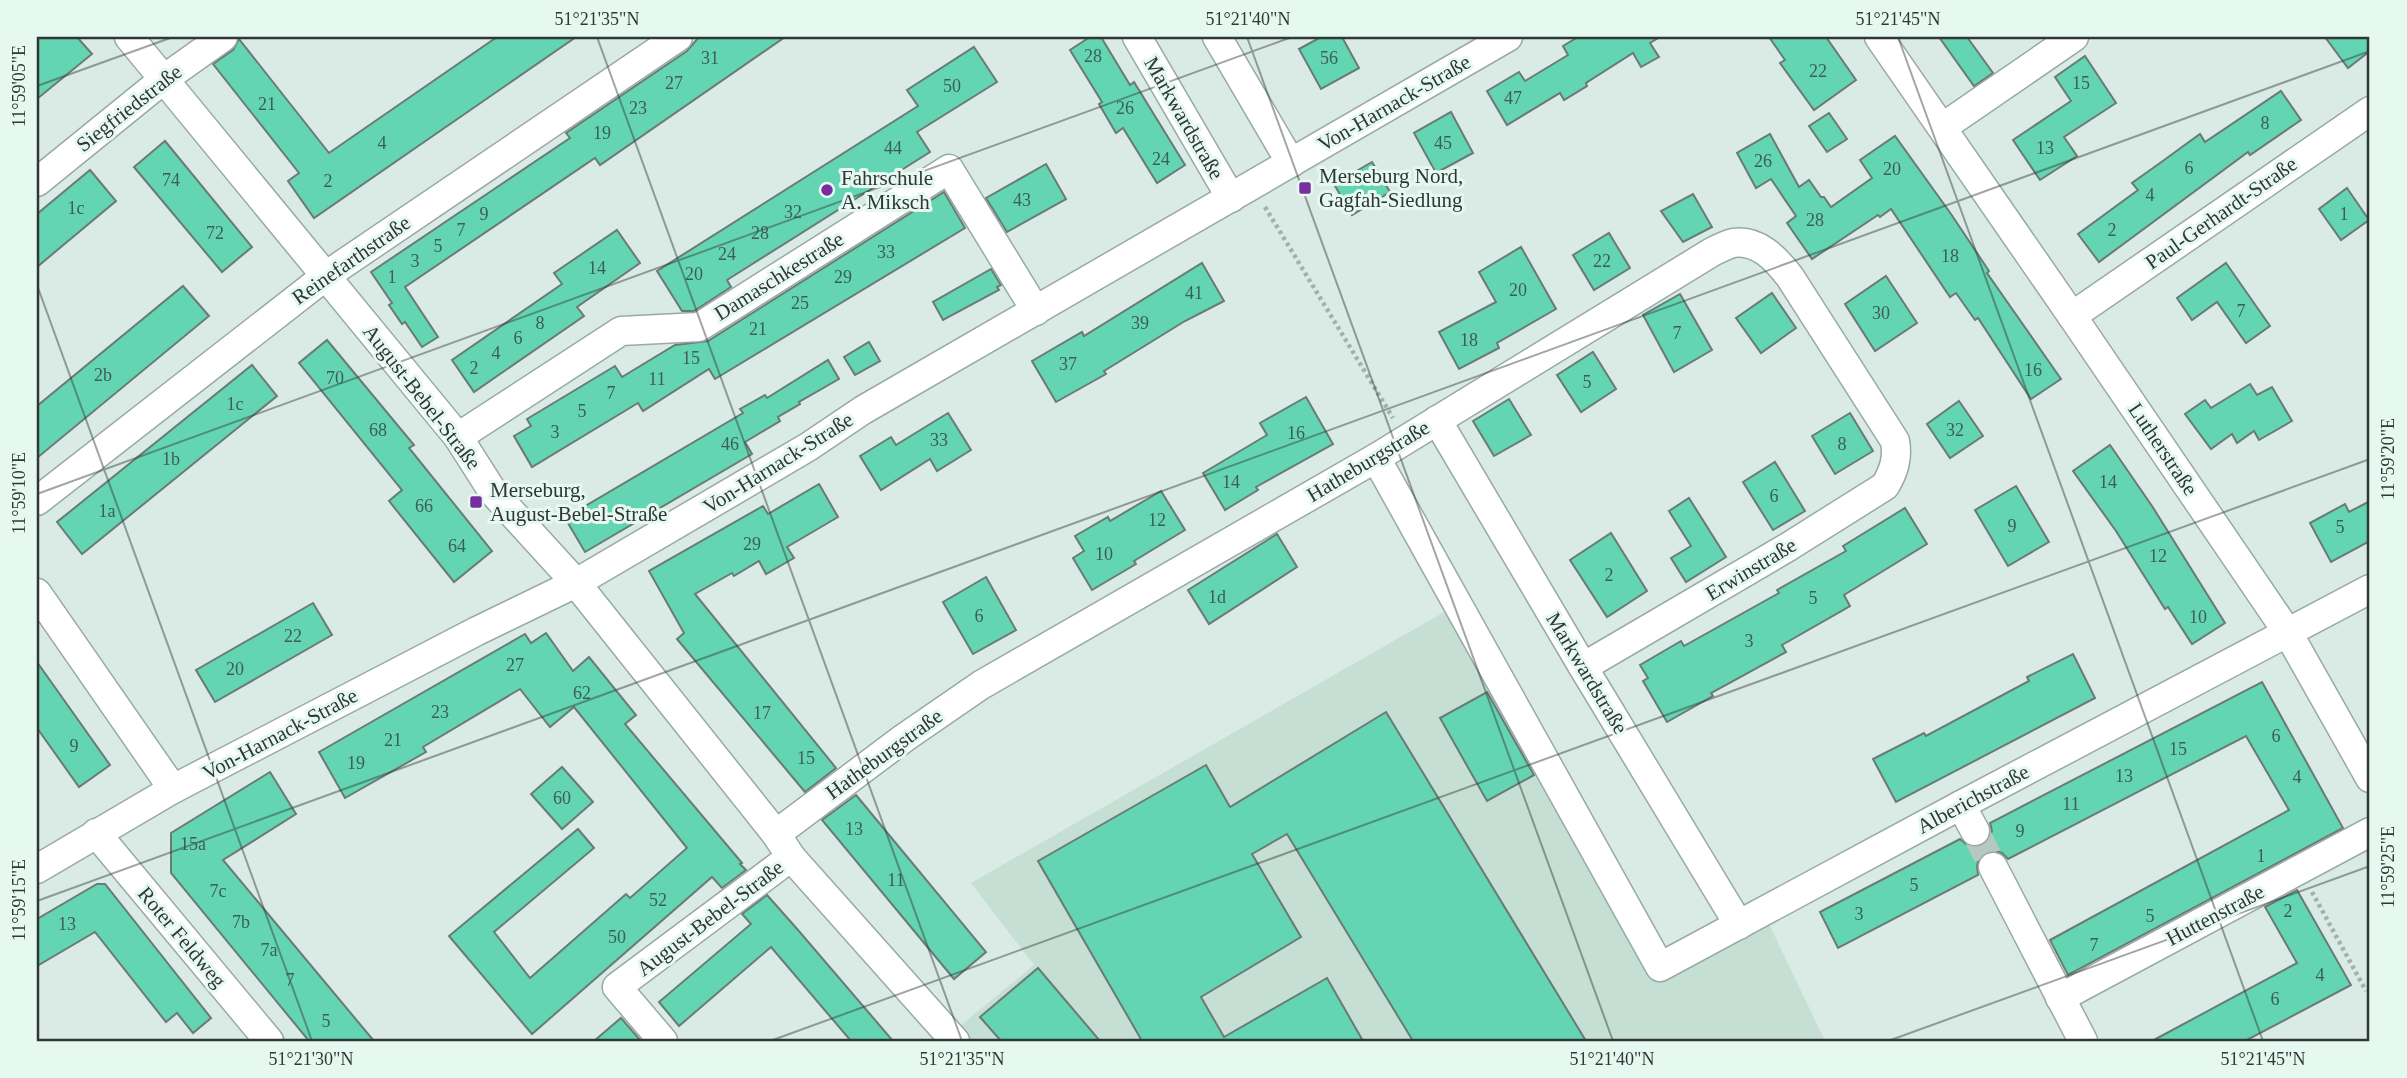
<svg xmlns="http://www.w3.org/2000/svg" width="2407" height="1078" font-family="'Times New Roman',serif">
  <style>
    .built { fill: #c5dfd5 }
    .building { fill: #63d5b2; stroke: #6a7b74; stroke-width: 2 }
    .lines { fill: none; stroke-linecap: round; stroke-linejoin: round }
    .street-tunnel { stroke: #b7c7c1; stroke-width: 28; stroke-dasharray: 28 14; stroke-linecap: butt }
    .street-casing { stroke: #98aaa3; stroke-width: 31 }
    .path { stroke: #a3b1ab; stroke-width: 4.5; stroke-dasharray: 3.5 3.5; stroke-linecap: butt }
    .street { stroke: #fff; stroke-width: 28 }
    .ticks { fill: none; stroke: #303734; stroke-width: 2; stroke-opacity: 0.45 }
    .poi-dot { fill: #792ea0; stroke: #e6f9f1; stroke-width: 2.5 }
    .labels { text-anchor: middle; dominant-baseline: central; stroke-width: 6; stroke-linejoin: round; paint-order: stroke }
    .number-label { font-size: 18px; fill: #3d5e54 }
    .street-label { font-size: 21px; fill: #303734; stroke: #e6f9f1 }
    .poi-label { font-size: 21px; fill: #303734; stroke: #e6f9f1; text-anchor: start }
    .neatline { fill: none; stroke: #303734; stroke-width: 2.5 }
    .ticks-label { font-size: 18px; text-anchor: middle; fill: #303734 }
  </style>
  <rect width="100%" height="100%" fill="#d9ebe4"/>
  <polygon class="built" points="1446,611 1658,976 1767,920 1825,1041 971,1041 959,1027 1034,965 971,883"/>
  <g class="building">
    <polygon points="37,37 77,37 92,54 37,99"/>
    <polygon points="497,37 576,37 314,218 288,181 299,173 213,64 233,50 239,39 329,153"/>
    <polygon points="699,37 785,37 600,165 595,158 405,287 438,337 422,347 405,322 402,324 389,305 392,303 371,272 570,138 566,133 687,51"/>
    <polygon points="1090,37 1101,37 1130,85 1134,82 1185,165 1157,183 1123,128 1116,133 1099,104 1102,102 1070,50"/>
    <polygon points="1321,37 1342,37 1359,68 1321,89 1299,49"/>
    <polygon points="1578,37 1660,37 1650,43 1659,57 1641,67 1633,53 1586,83 1587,86 1564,100 1560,93 1507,125 1487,91 1519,72 1525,81 1568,55 1563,46"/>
    <polygon points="1769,37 1826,37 1856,80 1814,110 1780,63 1785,60"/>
    <polygon points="1939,37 1967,37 1993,73 1974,86"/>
    <polygon points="2325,37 2370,37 2370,51 2348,68"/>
    <polygon points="974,47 997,82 917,132 930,152 727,280 731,287 694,311 682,311 657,271 918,106 907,90"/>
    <polygon points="2085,56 2116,103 2064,137 2077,156 2040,180 2013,140 2071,101 2055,77"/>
    <polygon points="2281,91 2301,120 2250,155 2248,152 2099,262 2078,234 2138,190 2132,183 2160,163 2200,134 2205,142"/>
    <polygon points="1451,112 1473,153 1436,173 1414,133"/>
    <polygon points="1829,113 1847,139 1827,152 1809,126"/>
    <polygon points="1770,134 1799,187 1809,180 1821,197 1824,197 1831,207 1872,178 1860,160 1895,136 1951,214 1989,271 1987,273 2061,379 2031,399 1978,318 1975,320 1956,293 1950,297 1891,209 1880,217 1878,215 1812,259 1787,223 1796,216 1771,179 1756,188 1737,153"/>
    <polygon points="165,141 252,247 222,272 134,167"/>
    <polygon points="1372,162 1390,192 1352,215 1334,184"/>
    <polygon points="1046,164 1066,199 1007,232 986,198"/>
    <polygon points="90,170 116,201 37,267 37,214"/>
    <polygon points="2347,188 2369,220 2341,240 2319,209"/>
    <polygon points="944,192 965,228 715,379 709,369 643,411 638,403 532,467 514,436 531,426 527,419 615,366 622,377 675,345 708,341"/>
    <polygon points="1693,194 1712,227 1683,242 1661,211"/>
    <polygon points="617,230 640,263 577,307 584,316 474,392 452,360 562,284 554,273"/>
    <polygon points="1609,233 1630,268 1594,290 1573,255"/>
    <polygon points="1521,247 1556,309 1497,343 1499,348 1459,369 1439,332 1496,302 1479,272"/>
    <polygon points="1202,263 1224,301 1185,321 1104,371 1106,374 1056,402 1032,361 1082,332 1084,336"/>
    <polygon points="2226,263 2270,326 2246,343 2217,302 2192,320 2177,298"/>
    <polygon points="991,269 1001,285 997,287 999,290 943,320 933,302"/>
    <polygon points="1886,276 1917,323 1875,351 1845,304"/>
    <polygon points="183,286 209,316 37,458 37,406"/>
    <polygon points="1772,293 1796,328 1761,353 1736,318"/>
    <polygon points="1680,294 1712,350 1674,372 1643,315"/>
    <polygon points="327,340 414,445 409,448 492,551 454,582 389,501 402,490 299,363"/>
    <polygon points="869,342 880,361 855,375 844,357"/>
    <polygon points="1593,352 1616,389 1581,412 1557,375"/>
    <polygon points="828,360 839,379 799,402 800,404 778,417 780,421 745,442 752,454 585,552 565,518 743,413 740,409 765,395 767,398"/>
    <polygon points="252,365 277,396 82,554 57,522"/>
    <polygon points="2250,384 2257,395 2272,387 2292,421 2259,440 2254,431 2237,443 2232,434 2211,449 2185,414 2205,400 2211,408"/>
    <polygon points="1306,397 1333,444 1256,487 1258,490 1225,510 1203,473 1267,435 1260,423"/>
    <polygon points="1509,399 1531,435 1494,456 1473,421"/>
    <polygon points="1959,401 1983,436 1950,458 1927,424"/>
    <polygon points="948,413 971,450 937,471 930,459 881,490 860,456 891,437 896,445"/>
    <polygon points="1850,413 1873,451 1835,474 1812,436"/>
    <polygon points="2110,445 2152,506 2225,623 2192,644 2168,607 2165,609 2116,531 2073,471"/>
    <polygon points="1775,462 1805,511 1773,530 1743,482"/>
    <polygon points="819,484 838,517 787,547 794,558 766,574 759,561 734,576 732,573 695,594 836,768 805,792 677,639 684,633 649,571 763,506 768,514"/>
    <polygon points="2016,486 2049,542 2008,566 1975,510"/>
    <polygon points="1161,491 1185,530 1134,561 1136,564 1092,590 1073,558 1084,551 1075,536 1108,517 1110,521"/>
    <polygon points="1689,498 1726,557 1686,582 1671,558 1691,546 1669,511"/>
    <polygon points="2370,501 2370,541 2331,562 2310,523 2345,504 2349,512"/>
    <polygon points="1905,508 1927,544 1844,595 1850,606 1782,645 1786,652 1711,693 1713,696 1667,722 1643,681 1648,678 1640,665 1681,641 1684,646 1779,593 1777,590 1846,551 1843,546"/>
    <polygon points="1611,533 1647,591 1607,617 1570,560"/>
    <polygon points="1277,534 1297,567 1209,624 1188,590"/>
    <polygon points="986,577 1016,630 973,654 943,602"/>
    <polygon points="313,603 332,635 215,702 196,670"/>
    <polygon points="546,633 573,671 589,657 636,715 625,724 742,863 740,864 746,870 722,888 712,877 532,1034 449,936 578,829 594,848 494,932 530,978 626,894 630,898 687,848 574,707 550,727 520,689 423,747 426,752 345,798 319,752 525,634 531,643"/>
    <polygon points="2073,654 2095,698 1896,802 1873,759 1924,733 1926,736 2029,681 2027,677"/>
    <polygon points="37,662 110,765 79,787 37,728"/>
    <polygon points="2262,682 2343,828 2068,975 2050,940 2289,810 2246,736 2008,859 2002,853 1994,851 1985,853 1979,858 1977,866 1978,875 1838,948 1820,912 1960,839 1967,845 1974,848 1982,846 1989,839 1992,831 1990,823"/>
    <polygon points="1487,692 1534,775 1487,801 1440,718"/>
    <polygon points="1386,712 1586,1041 1413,1041 1287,834 1252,854 1301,937 1201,997 1224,1037 1327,978 1363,1041 1142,1041 1038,861 1206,765 1230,807"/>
    <polygon points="562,767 593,802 562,829 531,794"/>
    <polygon points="270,772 296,814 223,860 374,1041 309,1041 171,873 171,833"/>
    <polygon points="856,795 986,952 954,979 822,820"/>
    <polygon points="97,884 105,884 211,1018 193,1033 177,1013 166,1022 95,932 37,966 37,919"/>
    <polygon points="2297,890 2351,985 2245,1041 2152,1041 2297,963 2265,907"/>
    <polygon points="767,895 798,930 893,1041 851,1041 771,947 679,1026 659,1002 751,924 742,914"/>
    <polygon points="1038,968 1100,1041 1001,1041 980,1017"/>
    <polygon points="621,1018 641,1041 594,1041"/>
  </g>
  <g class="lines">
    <polyline class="street-tunnel" points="1975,831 1993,867"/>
    <defs>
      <g id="street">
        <polyline points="129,37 458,437 493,492 576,583 776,834 791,857 955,1041"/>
        <polyline points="1137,37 1231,198"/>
        <polyline points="1217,37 1291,163"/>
        <polyline points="1879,37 2072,316 2288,633 2370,778"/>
        <polyline points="1943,127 2074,37"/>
        <polyline points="37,182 164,79 223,37"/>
        <polyline points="2072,316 2370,111"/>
        <polyline points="1437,420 1583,667 1739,925"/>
        <polyline points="458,437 621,331 699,327 949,169 1036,311"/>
        <polyline points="1376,458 1660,967 1961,805 2370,589"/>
        <polyline points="37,501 327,275 678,37"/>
        <polyline points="37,593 173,789"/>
        <polyline points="1961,805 1975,831"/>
        <polyline points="96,833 269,1041"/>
        <path d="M776,834L904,738L981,685L1376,458L1712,252C1718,249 1726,245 1733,243C1758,239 1776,259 1790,277L1895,441C1898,458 1894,471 1885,486L1788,547L1583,667"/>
        <polyline points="1993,867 2083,1041"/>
        <polyline points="37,869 173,789 477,631 576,583 808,447 863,410 1508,37"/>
        <polyline points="2060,998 2370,832"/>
        <polyline points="663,1041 617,987 791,857"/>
      </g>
    </defs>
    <use href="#street" class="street-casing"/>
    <g class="path">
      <polyline points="1265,207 1393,418"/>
      <polyline points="2312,892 2366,991"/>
    </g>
    <use href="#street" class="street"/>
  </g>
  <path class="ticks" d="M597,37L962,1041M1247,37L1613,1041M1898,37L2263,1041M37,86L173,37M37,285L312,1041M37,494L1292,37M37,901L2370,51M770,1041L2370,459M1888,1041L2370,866"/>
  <g class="poi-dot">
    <rect x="1298" y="181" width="14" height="14" rx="3.5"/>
    <circle cx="827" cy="190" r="7"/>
    <rect x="469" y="495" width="14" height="14" rx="3.5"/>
  </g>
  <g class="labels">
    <g class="number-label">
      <text x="1093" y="56">28</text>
      <text x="710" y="58">31</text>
      <text x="1329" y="58">56</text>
      <text x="1818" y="71">22</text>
      <text x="674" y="83">27</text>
      <text x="2081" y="83">15</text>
      <text x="952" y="86">50</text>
      <text x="1513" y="98">47</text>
      <text x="267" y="104">21</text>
      <text x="638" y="108">23</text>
      <text x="1125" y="108">26</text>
      <text x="2265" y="123">8</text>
      <text x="602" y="133">19</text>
      <text x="382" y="143">4</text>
      <text x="1443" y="143">45</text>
      <text x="893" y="148">44</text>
      <text x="2045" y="148">13</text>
      <text x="1161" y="159">24</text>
      <text x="1763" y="161">26</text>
      <text x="2189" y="168">6</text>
      <text x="1892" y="169">20</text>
      <text x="171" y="180">74</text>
      <text x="328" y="181">2</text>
      <text x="2150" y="195">4</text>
      <text x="1022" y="200">43</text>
      <text x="76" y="208">1c</text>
      <text x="793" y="212">32</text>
      <text x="484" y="214">9</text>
      <text x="2344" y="214">1</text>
      <text x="1815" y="220">28</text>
      <text x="461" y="230">7</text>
      <text x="2112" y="230">2</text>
      <text x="215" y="233">72</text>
      <text x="760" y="233">28</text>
      <text x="438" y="246">5</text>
      <text x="886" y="252">33</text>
      <text x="727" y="254">24</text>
      <text x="1950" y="256">18</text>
      <text x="415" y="261">3</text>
      <text x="1602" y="261">22</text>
      <text x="597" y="268">14</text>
      <text x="694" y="274">20</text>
      <text x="392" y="277">1</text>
      <text x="843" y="277">29</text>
      <text x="1518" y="290">20</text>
      <text x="1194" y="293">41</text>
      <text x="800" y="303">25</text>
      <text x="2241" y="311">7</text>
      <text x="1881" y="313">30</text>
      <text x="540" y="323">8</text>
      <text x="1140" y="323">39</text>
      <text x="758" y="329">21</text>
      <text x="1677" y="333">7</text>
      <text x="518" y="338">6</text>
      <text x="1469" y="340">18</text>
      <text x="496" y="353">4</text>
      <text x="691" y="358">15</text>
      <text x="1068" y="364">37</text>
      <text x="474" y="368">2</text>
      <text x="2033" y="370">16</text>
      <text x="103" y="375">2b</text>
      <text x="335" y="378">70</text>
      <text x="657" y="379">11</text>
      <text x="1587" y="382">5</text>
      <text x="611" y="393">7</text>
      <text x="235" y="404">1c</text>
      <text x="582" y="411">5</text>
      <text x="378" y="430">68</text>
      <text x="1955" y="430">32</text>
      <text x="555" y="432">3</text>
      <text x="1296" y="433">16</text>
      <text x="939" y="440">33</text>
      <text x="730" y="444">46</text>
      <text x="1842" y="444">8</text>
      <text x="171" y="459">1b</text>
      <text x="1231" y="482">14</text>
      <text x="2108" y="482">14</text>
      <text x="1774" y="496">6</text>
      <text x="424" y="506">66</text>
      <text x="107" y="511">1a</text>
      <text x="1157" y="520">12</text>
      <text x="2012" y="526">9</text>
      <text x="2340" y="527">5</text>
      <text x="752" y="544">29</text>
      <text x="457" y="546">64</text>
      <text x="1104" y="554">10</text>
      <text x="2158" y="556">12</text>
      <text x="1609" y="575">2</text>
      <text x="1217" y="597">1d</text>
      <text x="1813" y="598">5</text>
      <text x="979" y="616">6</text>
      <text x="2198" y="617">10</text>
      <text x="293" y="636">22</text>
      <text x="1749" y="641">3</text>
      <text x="515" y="665">27</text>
      <text x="235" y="669">20</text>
      <text x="582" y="693">62</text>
      <text x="440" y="712">23</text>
      <text x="762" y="713">17</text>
      <text x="2276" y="736">6</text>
      <text x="393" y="740">21</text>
      <text x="74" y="746">9</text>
      <text x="2178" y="749">15</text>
      <text x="806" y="758">15</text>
      <text x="356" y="763">19</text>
      <text x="2124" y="776">13</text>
      <text x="2297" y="777">4</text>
      <text x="562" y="798">60</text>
      <text x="2071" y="804">11</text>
      <text x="854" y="829">13</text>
      <text x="2020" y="831">9</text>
      <text x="193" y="844">15a</text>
      <text x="2261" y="856">1</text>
      <text x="896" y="880">11</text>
      <text x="1914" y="885">5</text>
      <text x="218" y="891">7c</text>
      <text x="658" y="900">52</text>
      <text x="2288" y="911">2</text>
      <text x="1859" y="914">3</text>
      <text x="2150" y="916">5</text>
      <text x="241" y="922">7b</text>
      <text x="67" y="924">13</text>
      <text x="617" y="937">50</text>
      <text x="2094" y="945">7</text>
      <text x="269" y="950">7a</text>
      <text x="2320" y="975">4</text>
      <text x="290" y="980">7</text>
      <text x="2275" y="999">6</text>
      <text x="326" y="1021">5</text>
    </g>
    <g class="street-label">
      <text transform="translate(1394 103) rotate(-30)">Von-Harnack-Straße</text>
      <text transform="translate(129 108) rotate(-38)">Siegfriedstraße</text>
      <text transform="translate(1184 118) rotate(60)">Markwardstraße</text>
      <text transform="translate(2221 213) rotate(-35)">Paul-Gerhardt-Straße</text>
      <text transform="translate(351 260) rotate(-35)">Reinefarthstraße</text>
      <text transform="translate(779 276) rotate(-32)">Damaschkestraße</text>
      <text transform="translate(422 397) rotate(52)">August-Bebel-Straße</text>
      <text transform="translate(2163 449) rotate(56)">Lutherstraße</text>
      <text transform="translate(1368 461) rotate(-31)">Hatheburgstraße</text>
      <text transform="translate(778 463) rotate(-32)">Von-Harnack-Straße</text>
      <text transform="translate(1751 569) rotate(-31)">Erwinstraße</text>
      <text transform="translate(1587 673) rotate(59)">Markwardstraße</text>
      <text transform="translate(280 734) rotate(-28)">Von-Harnack-Straße</text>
      <text transform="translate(884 754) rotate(-36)">Hatheburgstraße</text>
      <text transform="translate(1973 799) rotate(-28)">Alberichstraße</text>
      <text transform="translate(2215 915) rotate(-28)">Huttenstraße</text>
      <text transform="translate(710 918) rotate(-37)">August-Bebel-Straße</text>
      <text transform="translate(182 937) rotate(50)">Roter Feldweg</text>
    </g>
    <g class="poi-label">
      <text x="1319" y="176">Merseburg Nord,<tspan x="1319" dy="24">Gagfah-Siedlung</tspan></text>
      <text x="841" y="178">Fahrschule<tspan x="841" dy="24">A. Miksch</tspan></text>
      <text x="490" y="490">Merseburg,<tspan x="490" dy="24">August-Bebel-Straße</tspan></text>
    </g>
  </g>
  <rect width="2407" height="1078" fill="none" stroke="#e6f9f1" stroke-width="77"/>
  <rect x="38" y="38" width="2330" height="1002" class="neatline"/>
  <g class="ticks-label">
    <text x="597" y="25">51°21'35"N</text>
    <text x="1248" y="25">51°21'40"N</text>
    <text x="1898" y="25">51°21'45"N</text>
    <text transform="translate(19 86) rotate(-90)" y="6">11°59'05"E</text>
    <text transform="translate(2388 459) rotate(-90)" y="6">11°59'20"E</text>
    <text transform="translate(19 493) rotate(-90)" y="6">11°59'10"E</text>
    <text transform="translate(2388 867) rotate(-90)" y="6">11°59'25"E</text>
    <text transform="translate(19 900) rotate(-90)" y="6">11°59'15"E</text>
    <text x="311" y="1065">51°21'30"N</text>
    <text x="962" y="1065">51°21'35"N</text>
    <text x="1612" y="1065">51°21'40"N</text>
    <text x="2263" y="1065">51°21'45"N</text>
  </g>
</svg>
